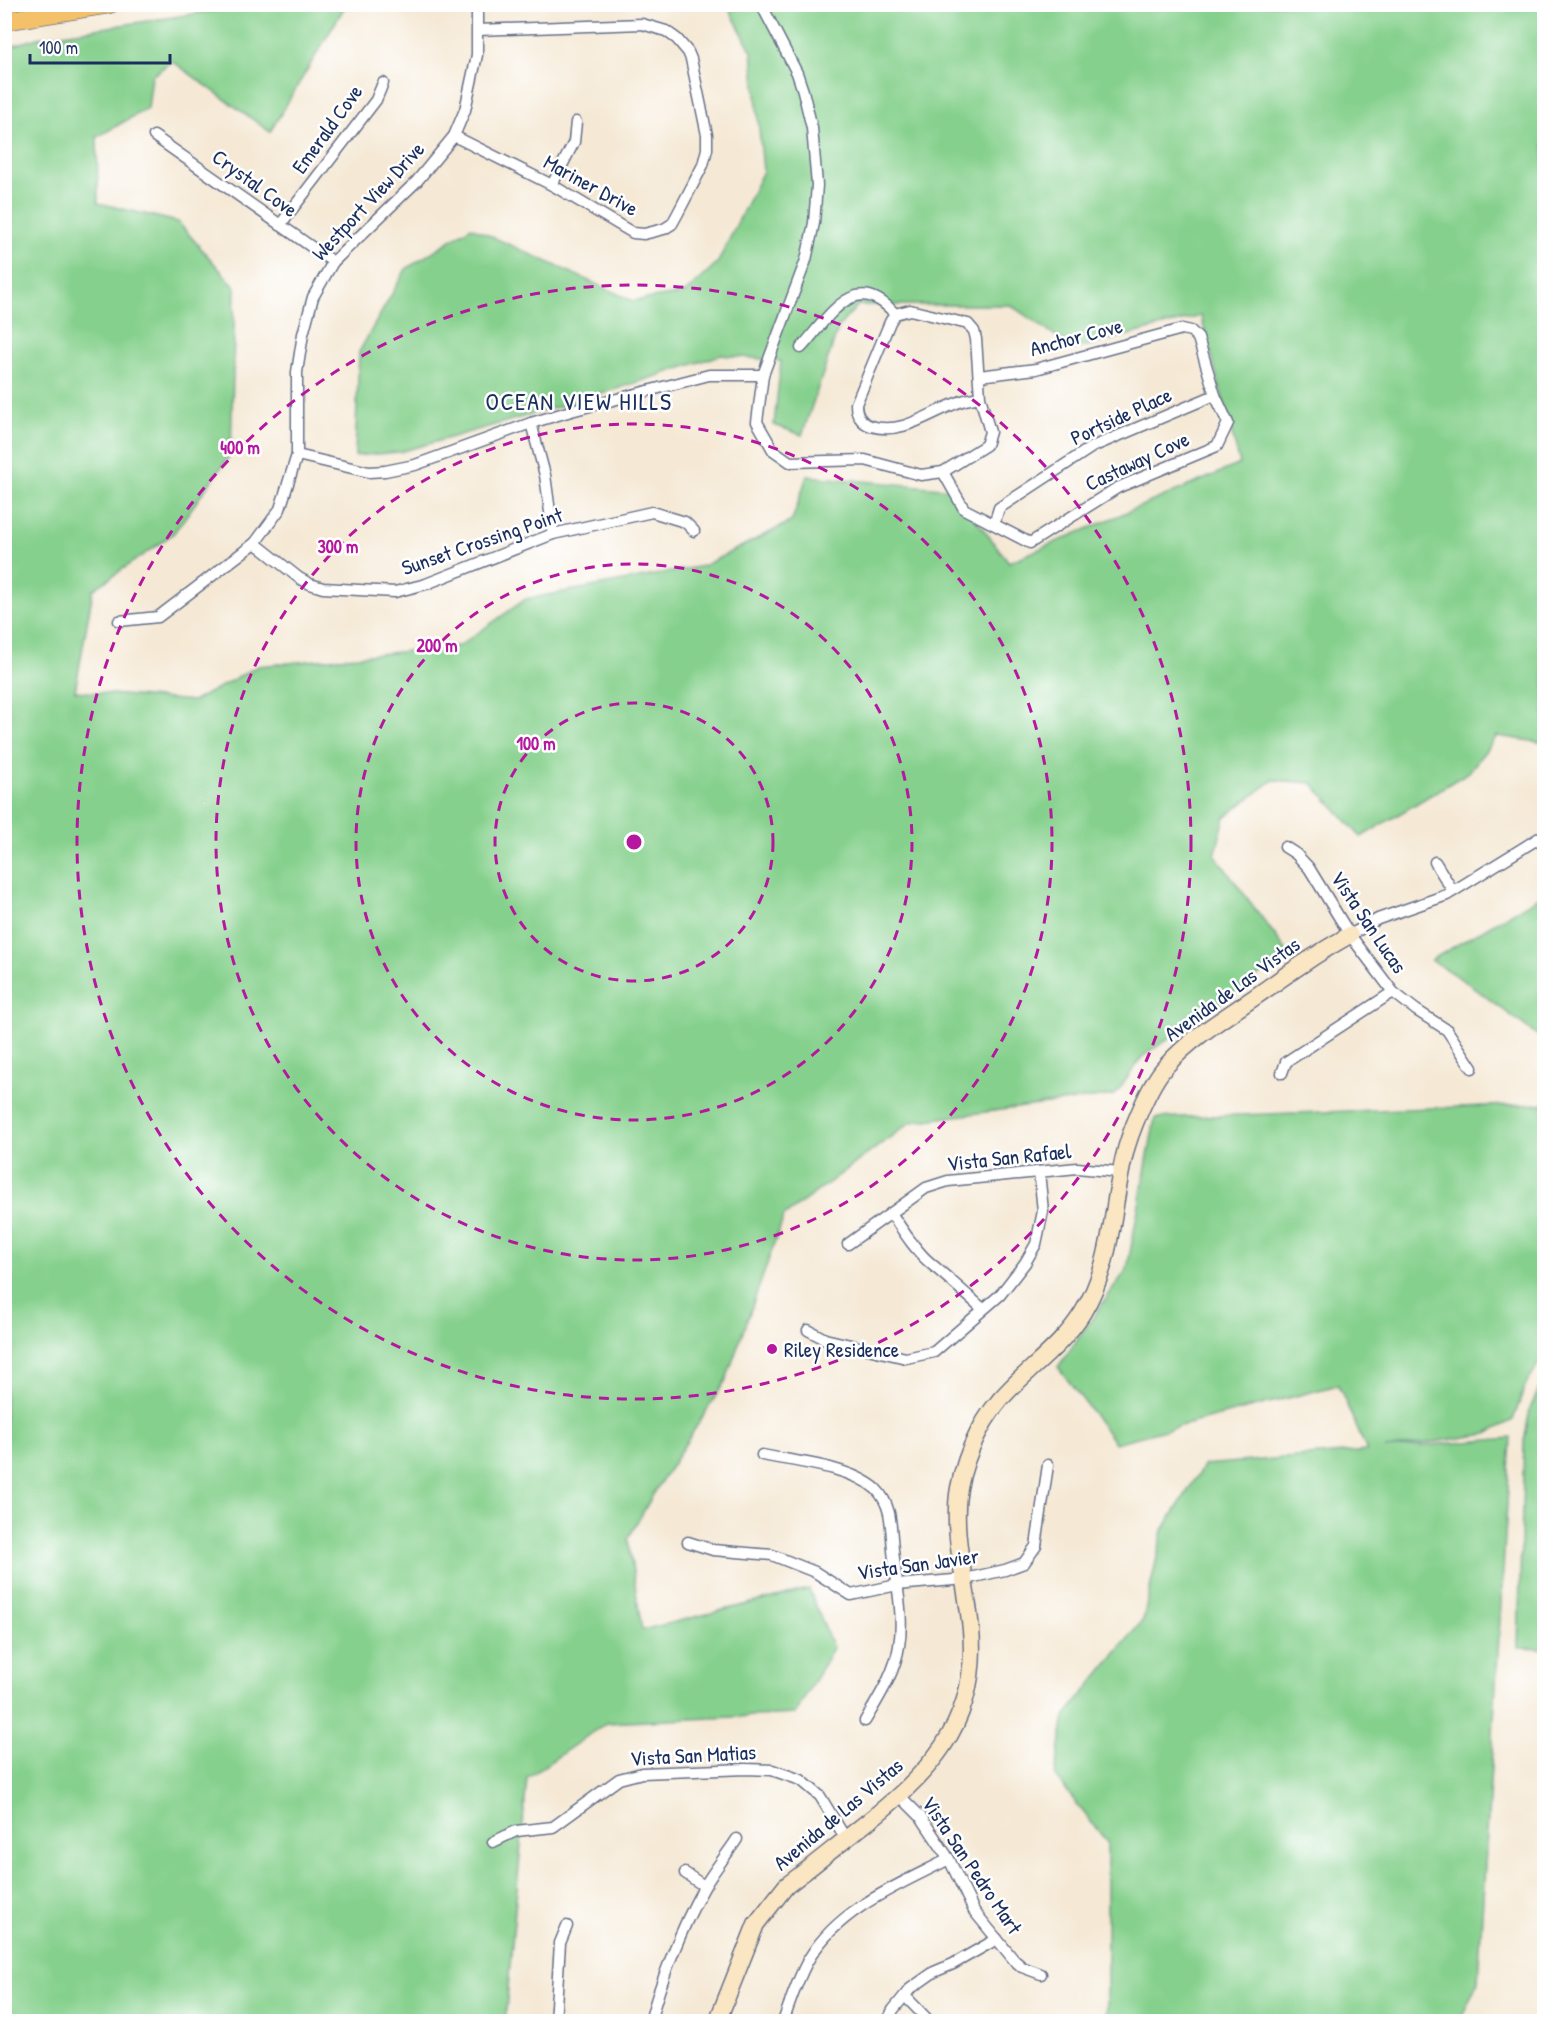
<svg xmlns="http://www.w3.org/2000/svg" width="1549" height="2026" font-family="'Patrick Hand',sans-serif">
  <style>
    .green { fill: #85d08c; stroke: #508075; stroke-width: 1.5 }
    .lines { fill: none; stroke-linecap: round; stroke-linejoin: round }
    .street-casing { stroke: #677088; stroke-width: 13 }
    .secondary-casing { stroke: #677088; stroke-width: 19 }
    .primary-casing { stroke: #677088; stroke-width: 20 }
    .street { stroke: #fff; stroke-width: 10 }
    .secondary { stroke: #fbe6c3; stroke-width: 16 }
    .primary { stroke: #f4c16a; stroke-width: 18 }
    .ring { fill: none; stroke: #b5179e; stroke-width: 3; stroke-dasharray: 10 8 }
    .poi-dot { fill: #b5179e; stroke: #fff; stroke-width: 2 }
    .labels { text-anchor: middle; dominant-baseline: central; stroke-width: 5; stroke-linejoin: round; paint-order: stroke }
    .street-label { font-size: 21px; fill: #1b2f5e; stroke: #fff }
    .poi-label { font-size: 21px; fill: #1b2f5e; stroke: #fff; text-anchor: start }
    .quarter-label { font-size: 24px; letter-spacing: 1.5px; fill: #1b2f5e; stroke: #fff }
    .centre { fill: #b5179e; stroke: #fff; stroke-width: 3 }
    .ring-label { font-size: 18px; text-anchor: middle; font-weight: bold; fill: #b5179e; stroke: #fff; stroke-width: 5; stroke-linejoin: round; paint-order: stroke }
  </style>
  <rect width="100%" height="100%" fill="#fff"/>
  <filter id="ink" filterUnits="userSpaceOnUse"><feTurbulence type="fractalNoise" baseFrequency=".0167" numOctaves="2"/><feDisplacementMap in="SourceGraphic" scale="12" xChannelSelector="R" yChannelSelector="G"/><feConvolveMatrix kernelMatrix="1 2 1 2 8 2 1 2 1" color-interpolation-filters="sRGB"/></filter>
  <filter id="wash" filterUnits="userSpaceOnUse"><feTurbulence type="fractalNoise" baseFrequency=".008" numOctaves="4" result="noise"/><feDisplacementMap in="SourceGraphic" scale="24" xChannelSelector="R" yChannelSelector="G"/><feGaussianBlur stdDeviation="1.35" result="paint"/><feColorMatrix in="noise" values="0 0 0 0 0 0 0 0 0 0 0 0 0 0 0 0 0 1.4 0 .05"/><feComposite in="paint" operator="in"/></filter>
  <g filter="url(#wash)">
    <rect width="100%" height="100%" fill="#f5e9d5"/>
    <g class="green">
      <polygon points="251,5 359,5 344,8 270,132 172,61 152,76 148,108 97,137 98,203 178,222 235,287 231,454 173,534 93,590 75,691 194,701 258,666 459,646 526,599 703,566 792,521 807,476 952,489 1009,562 1240,464 1201,316 1075,349 1010,305 858,305 839,326 802,435 774,425 781,361 721,355 586,399 400,452 355,456 359,352 406,269 471,227 633,301 685,293 718,262 763,171 752,52 727,5 1544,5 1544,743 1497,736 1469,772 1361,837 1312,783 1273,780 1225,817 1215,855 1289,954 1142,1057 1115,1095 911,1122 784,1216 726,1380 654,1493 628,1539 642,1630 809,1589 833,1648 795,1714 606,1723 527,1778 505,2021 5,2022 5,48 37,38"/>
      <polygon points="1544,894 1544,1040 1466,982 1431,960"/>
      <polygon points="1544,1104 1544,1354 1525,1387 1513,1420 1487,1434 1385,1449 1511,1438 1478,1981 1460,2021 1107,2021 1107,1842 1055,1776 1065,1716 1143,1620 1163,1530 1204,1465 1367,1451 1338,1385 1115,1443 1058,1367 1127,1269 1155,1118"/>
      <polygon points="1544,1378 1544,1649 1518,1648 1524,1441 1530,1409"/>
    </g>
  </g>
  <g filter="url(#ink)">
    <g class="lines">
      <defs>
        <g id="street">
          <path d="M761,4L797,73L803,91L812,128L817,185L814,223L806,260L763,375L757,422L773,450L790,462L865,460L921,475L943,472L986,445L990,432L980,397L976,339L974,331L968,324L910,310L895,314L890,322L856,404C856,414 861,423 871,426C903,436 932,411 962,401C968,399 974,398 980,397"/>
          <polyline points="154,136 333,262"/>
          <polyline points="454,136 552,185 633,233 644,234 664,229 672,224 678,213 703,165 707,149 707,135 691,59 688,52 677,39 666,31 642,24 478,30"/>
          <polyline points="552,185 574,142 576,122"/>
          <polyline points="280,225 376,100 383,83"/>
          <path d="M801,348C829,317 855,268 895,314"/>
          <polyline points="531,423 545,475 553,534"/>
          <polyline points="297,455 369,472 385,471 415,465 531,423 571,411 709,375 763,375"/>
          <polyline points="943,472 964,509 1030,543 1117,488 1217,446 1228,423 1215,395 1198,338 1191,331 1182,329 1036,369 979,376"/>
          <polyline points="994,524 999,508 1092,447 1215,395"/>
          <polyline points="255,543 299,578 310,584 323,588 395,592 426,584 553,534 652,512 685,522 694,531"/>
          <polyline points="119,621 158,617 255,543 280,509 297,455 297,372 303,334 313,297 333,262 417,181 454,136 465,110 477,55 477,4"/>
          <polyline points="1285,847 1296,854 1309,868 1350,935 1393,992 1416,1010 1447,1030 1472,1068"/>
          <polyline points="1435,862 1453,891"/>
          <polyline points="1350,935 1378,919 1447,895 1544,835"/>
          <polyline points="1282,1073 1286,1062 1393,992"/>
          <path d="M891,1213C902,1229 914,1249 929,1262C947,1277 965,1293 983,1309"/>
          <polyline points="848,1244 926,1188 948,1181 1077,1168 1120,1172"/>
          <polyline points="808,1330 825,1339 906,1358 934,1352 1000,1295 1025,1263 1036,1244 1043,1211 1039,1172"/>
          <path d="M762,1455C796,1462 849,1466 876,1489C882,1495 887,1505 889,1513C892,1528 892,1544 894,1559C897,1587 904,1618 899,1646C895,1673 879,1697 865,1721"/>
          <polyline points="688,1542 713,1550 772,1555 815,1572 851,1595 897,1585 965,1579 1005,1570 1024,1563 1036,1546 1048,1465"/>
          <polyline points="900,1796 921,1817 949,1859 974,1911 1014,1960 1022,1967 1041,1974"/>
          <polyline points="493,1842 516,1831 553,1827 619,1779 642,1773 746,1769 772,1770 801,1780 820,1796 846,1839"/>
          <polyline points="685,1873 704,1886"/>
          <polyline points="905,1996 930,2022"/>
          <polyline points="555,2022 560,1943 567,1926"/>
          <path d="M650,2022C661,1979 682,1927 703,1889C713,1871 726,1856 737,1839"/>
          <path d="M783,2022C791,2000 798,1977 810,1957C841,1907 899,1885 949,1859"/>
          <polyline points="887,2022 893,2010 910,1989 934,1972 953,1964 997,1939"/>
        </g>
        <path id="secondary" d="M717,2022L756,1924L786,1886C810,1868 833,1849 856,1831C925,1777 980,1726 971,1630C967,1585 951,1532 959,1488C966,1452 984,1414 1010,1389C1036,1363 1064,1343 1083,1312C1113,1262 1111,1212 1124,1157C1129,1134 1150,1083 1166,1066C1191,1038 1224,1018 1255,997C1286,975 1317,953 1350,935"/>
        <polyline id="primary" points="4,21 110,4"/>
      </defs>
      <use href="#street" class="street-casing"/>
      <use href="#secondary" class="secondary-casing"/>
      <use href="#primary" class="primary-casing"/>
      <use href="#street" class="street"/>
      <use href="#secondary" class="secondary"/>
      <use href="#primary" class="primary"/>
    </g>
  </g>
  <g class="ring">
    <circle cx="634" cy="842" r="139"/>
    <circle cx="634" cy="842" r="278"/>
    <circle cx="634" cy="842" r="418"/>
    <circle cx="634" cy="842" r="557"/>
  </g>
  <circle class="poi-dot" cx="772" cy="1349" r="6"/>
  <g class="labels">
    <g class="street-label">
      <text transform="translate(327 129) rotate(-54)">Emerald Cove</text>
      <text transform="translate(255 183) rotate(36)">Crystal Cove</text>
      <text transform="translate(591 185) rotate(29)">Mariner Drive</text>
      <text transform="translate(368 201) rotate(-47)">Westport View Drive</text>
      <text transform="translate(1076 337) rotate(-15)">Anchor Cove</text>
      <text transform="translate(1121 416) rotate(-25)">Portside Place</text>
      <text transform="translate(1137 461) rotate(-25)">Castaway Cove</text>
      <text transform="translate(482 541) rotate(-19)">Sunset Crossing Point</text>
      <text transform="translate(1369 922) rotate(56)">Vista San Lucas</text>
      <text transform="translate(1232 989) rotate(-36)">Avenida de Las Vistas</text>
      <text transform="translate(1009 1157) rotate(-6)">Vista San Rafael</text>
      <text transform="translate(918 1564) rotate(-8)">Vista San Javier</text>
      <text transform="translate(693 1755) rotate(-3)">Vista San Matias</text>
      <text transform="translate(838 1814) rotate(-40)">Avenida de Las Vistas</text>
      <text transform="translate(972 1865) rotate(56)">Vista San Pedro Mart</text>
    </g>
    <g class="poi-label">
      <text x="784" y="1349">Riley Residence</text>
    </g>
    <g class="quarter-label">
      <text x="579" y="401">OCEAN VIEW HILLS</text>
    </g>
  </g>
  <circle cx="634" cy="842" r="9" class="centre"/>
  <g class="ring-label">
    <text x="240" y="454">400 m</text>
    <text x="338" y="553">300 m</text>
    <text x="437" y="652">200 m</text>
    <text x="536" y="750">100 m</text>
  </g>
  <rect width="1549" height="2026" fill="none" stroke="#fff" stroke-width="24"/>
  <path d="M30 54v9h140v-9" fill="none" stroke="#1b2f5e" stroke-width="3"/>
  <text x="39" y="54" font-size="18" fill="#1b2f5e" stroke="#ffffff" stroke-width="4.5" paint-order="stroke">100 m</text>
</svg>
